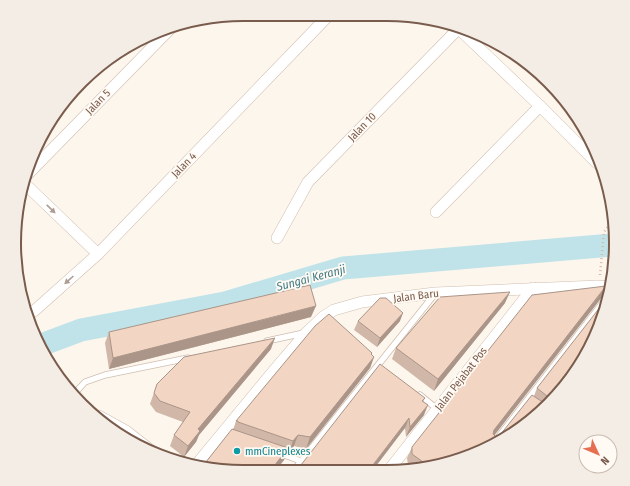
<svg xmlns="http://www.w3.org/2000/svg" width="630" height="486" font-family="'Fira Sans Condensed',sans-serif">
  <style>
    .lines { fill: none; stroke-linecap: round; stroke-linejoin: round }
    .river { stroke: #bfe3e8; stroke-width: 23 }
    .service-casing { stroke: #d1beb0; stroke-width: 7 }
    .minor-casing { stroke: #d1beb0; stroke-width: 12 }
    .path { stroke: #d9b8a5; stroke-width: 2.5; stroke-dasharray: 1 3; stroke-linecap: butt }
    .service { stroke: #fff; stroke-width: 5.5 }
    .minor { stroke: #fff; stroke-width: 11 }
    .wall { fill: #d1b7a8 }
    .shaded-wall { fill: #aa9588 }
    .building { fill: #f3d5c3; stroke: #aa9588 }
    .oneway { fill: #af9d94 }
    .culture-dot { fill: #0f9aa8; stroke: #fffaf3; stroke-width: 1.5 }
    .labels { text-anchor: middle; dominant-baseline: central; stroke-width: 3.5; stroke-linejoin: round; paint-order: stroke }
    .street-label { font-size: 11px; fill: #7a5c4d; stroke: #fffaf3 }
    .culture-label { font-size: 11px; fill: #0d838f; stroke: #fffaf3; text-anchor: start }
    .water-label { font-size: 12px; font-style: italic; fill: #437c86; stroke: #fffaf3 }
    .rim { fill: none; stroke: #7a5c4d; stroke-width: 2 }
  </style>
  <rect width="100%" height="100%" fill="#fdf6ec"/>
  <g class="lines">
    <polyline class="river" points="41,345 81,330 225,303 343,268 612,245"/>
    <defs>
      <g id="service">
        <polyline points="267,341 304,333"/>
        <polyline points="75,393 85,382 105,375 188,358"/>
        <polyline points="420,395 437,409"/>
        <polyline points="493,444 608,296"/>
        <polyline points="279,453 301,461"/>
        <polyline points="294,470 434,295"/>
      </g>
      <g id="minor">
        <polyline points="458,28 540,106 597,163"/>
        <polyline points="24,178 172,27"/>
        <polyline points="23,182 98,254"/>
        <polyline points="436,212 540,106"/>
        <polyline points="277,238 308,182 461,26"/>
        <polyline points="26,312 34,311 98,254 330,14"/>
        <polyline points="99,416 126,431 157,455"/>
        <polyline points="196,465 276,368 306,333 323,317 334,310 362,302 435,293 598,286 612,287"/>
        <polyline points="389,470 533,288"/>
      </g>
    </defs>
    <use href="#service" class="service-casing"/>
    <use href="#minor" class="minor-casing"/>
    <polyline class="path" points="600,275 604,232 612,221"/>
    <use href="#service" class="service"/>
    <use href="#minor" class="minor"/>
  </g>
  <g class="wall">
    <polygon points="602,297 494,435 496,437 500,435 534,396 537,388 577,370 514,434 461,460 417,470 414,470 408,465 407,458 412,447"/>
    <polygon points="505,303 434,391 392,359 396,348"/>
    <polygon points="311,317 109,369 105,343 109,332"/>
    <polygon points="358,321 400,321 377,347 354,330"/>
    <polygon points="271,349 199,435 196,442 184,457 170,446 174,435 183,422 156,412 150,404 157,384"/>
    <polygon points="372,353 371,355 374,357 370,368 306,449 294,446 289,452 287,452 284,460 276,470 213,470 233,430 236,421"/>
    <polygon points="425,398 423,402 424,415 406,437 405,428 297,470"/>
  </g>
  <g class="shaded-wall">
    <polygon points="606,286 602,297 490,441 494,430"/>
    <polygon points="510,292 505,303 434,391 438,379"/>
    <polygon points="316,306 311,317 109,369 113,358"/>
    <polygon points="403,313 400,321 377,347 380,338"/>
    <polygon points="275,338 271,349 199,435 196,442 184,457 188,446 198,429"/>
    <polygon points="374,357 370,368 306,449 310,437"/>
    <polygon points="428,405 424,415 406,437 410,427"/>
    <polygon points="409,418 405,428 373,470 369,470"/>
    <polygon points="298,435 294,446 289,452 293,441"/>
    <polygon points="288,448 284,460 276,470 271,470"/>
  </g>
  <g class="building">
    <polygon points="310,285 316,306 113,358 109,332"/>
    <polygon points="606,286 494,430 493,434 496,437 500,435 532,395 541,401 543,402 546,400 547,398 547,396 537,388 608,297 577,370 514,434 461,460 430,467 412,454 412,447 532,295"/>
    <polygon points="510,292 438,379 396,348 440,297"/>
    <polygon points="380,298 386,298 403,313 380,338 358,321"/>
    <polygon points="329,314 372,353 371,354 374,357 310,437 298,435 293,441 238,422 238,421 236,421 315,326"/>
    <polygon points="275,338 198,429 200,431 188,446 174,435 190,412 160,401 154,393 157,384 184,357"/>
    <polygon points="380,364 425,398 422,401 428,405 410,427 409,418 369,470 297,470"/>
    <polygon points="104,422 126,439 116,434"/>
    <polygon points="232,429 288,448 271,470 213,470 202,467"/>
  </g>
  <defs><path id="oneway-solid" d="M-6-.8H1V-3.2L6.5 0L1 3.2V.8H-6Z"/></defs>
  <g class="oneway">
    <use href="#oneway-solid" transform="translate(51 209) rotate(44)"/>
    <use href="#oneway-solid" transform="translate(69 280) rotate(138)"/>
  </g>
  <circle class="culture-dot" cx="237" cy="451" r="4"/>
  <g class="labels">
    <g class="street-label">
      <text transform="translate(98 102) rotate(-46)">Jalan 5</text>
      <text transform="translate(362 127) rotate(-46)">Jalan 10</text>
      <text transform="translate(184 165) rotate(-46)">Jalan 4</text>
      <text transform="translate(416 296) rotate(-7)">Jalan Baru</text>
      <text transform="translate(461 379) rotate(-52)">Jalan Pejabat Pos</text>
    </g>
    <g class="culture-label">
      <text x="245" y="451">mmCineplexes</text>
    </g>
    <g class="water-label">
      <text transform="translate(311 278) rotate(-15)">Sungai Keranji</text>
    </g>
  </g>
  <path d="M0 0H630V486H0ZM243 21H387A222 222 0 0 1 609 243V243A222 222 0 0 1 387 465H243A222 222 0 0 1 21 243V243A222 222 0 0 1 243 21Z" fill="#f4ede6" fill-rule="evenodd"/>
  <path class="rim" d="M243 21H387A222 222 0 0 1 609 243V243A222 222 0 0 1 387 465H243A222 222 0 0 1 21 243V243A222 222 0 0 1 243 21Z"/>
  <g transform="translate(598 454) rotate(134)"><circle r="19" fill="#fffaf3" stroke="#cabbb1"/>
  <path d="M0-3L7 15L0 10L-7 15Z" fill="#e76f51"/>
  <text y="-6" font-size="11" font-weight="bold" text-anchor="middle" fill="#7a5c4d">N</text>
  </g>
</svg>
